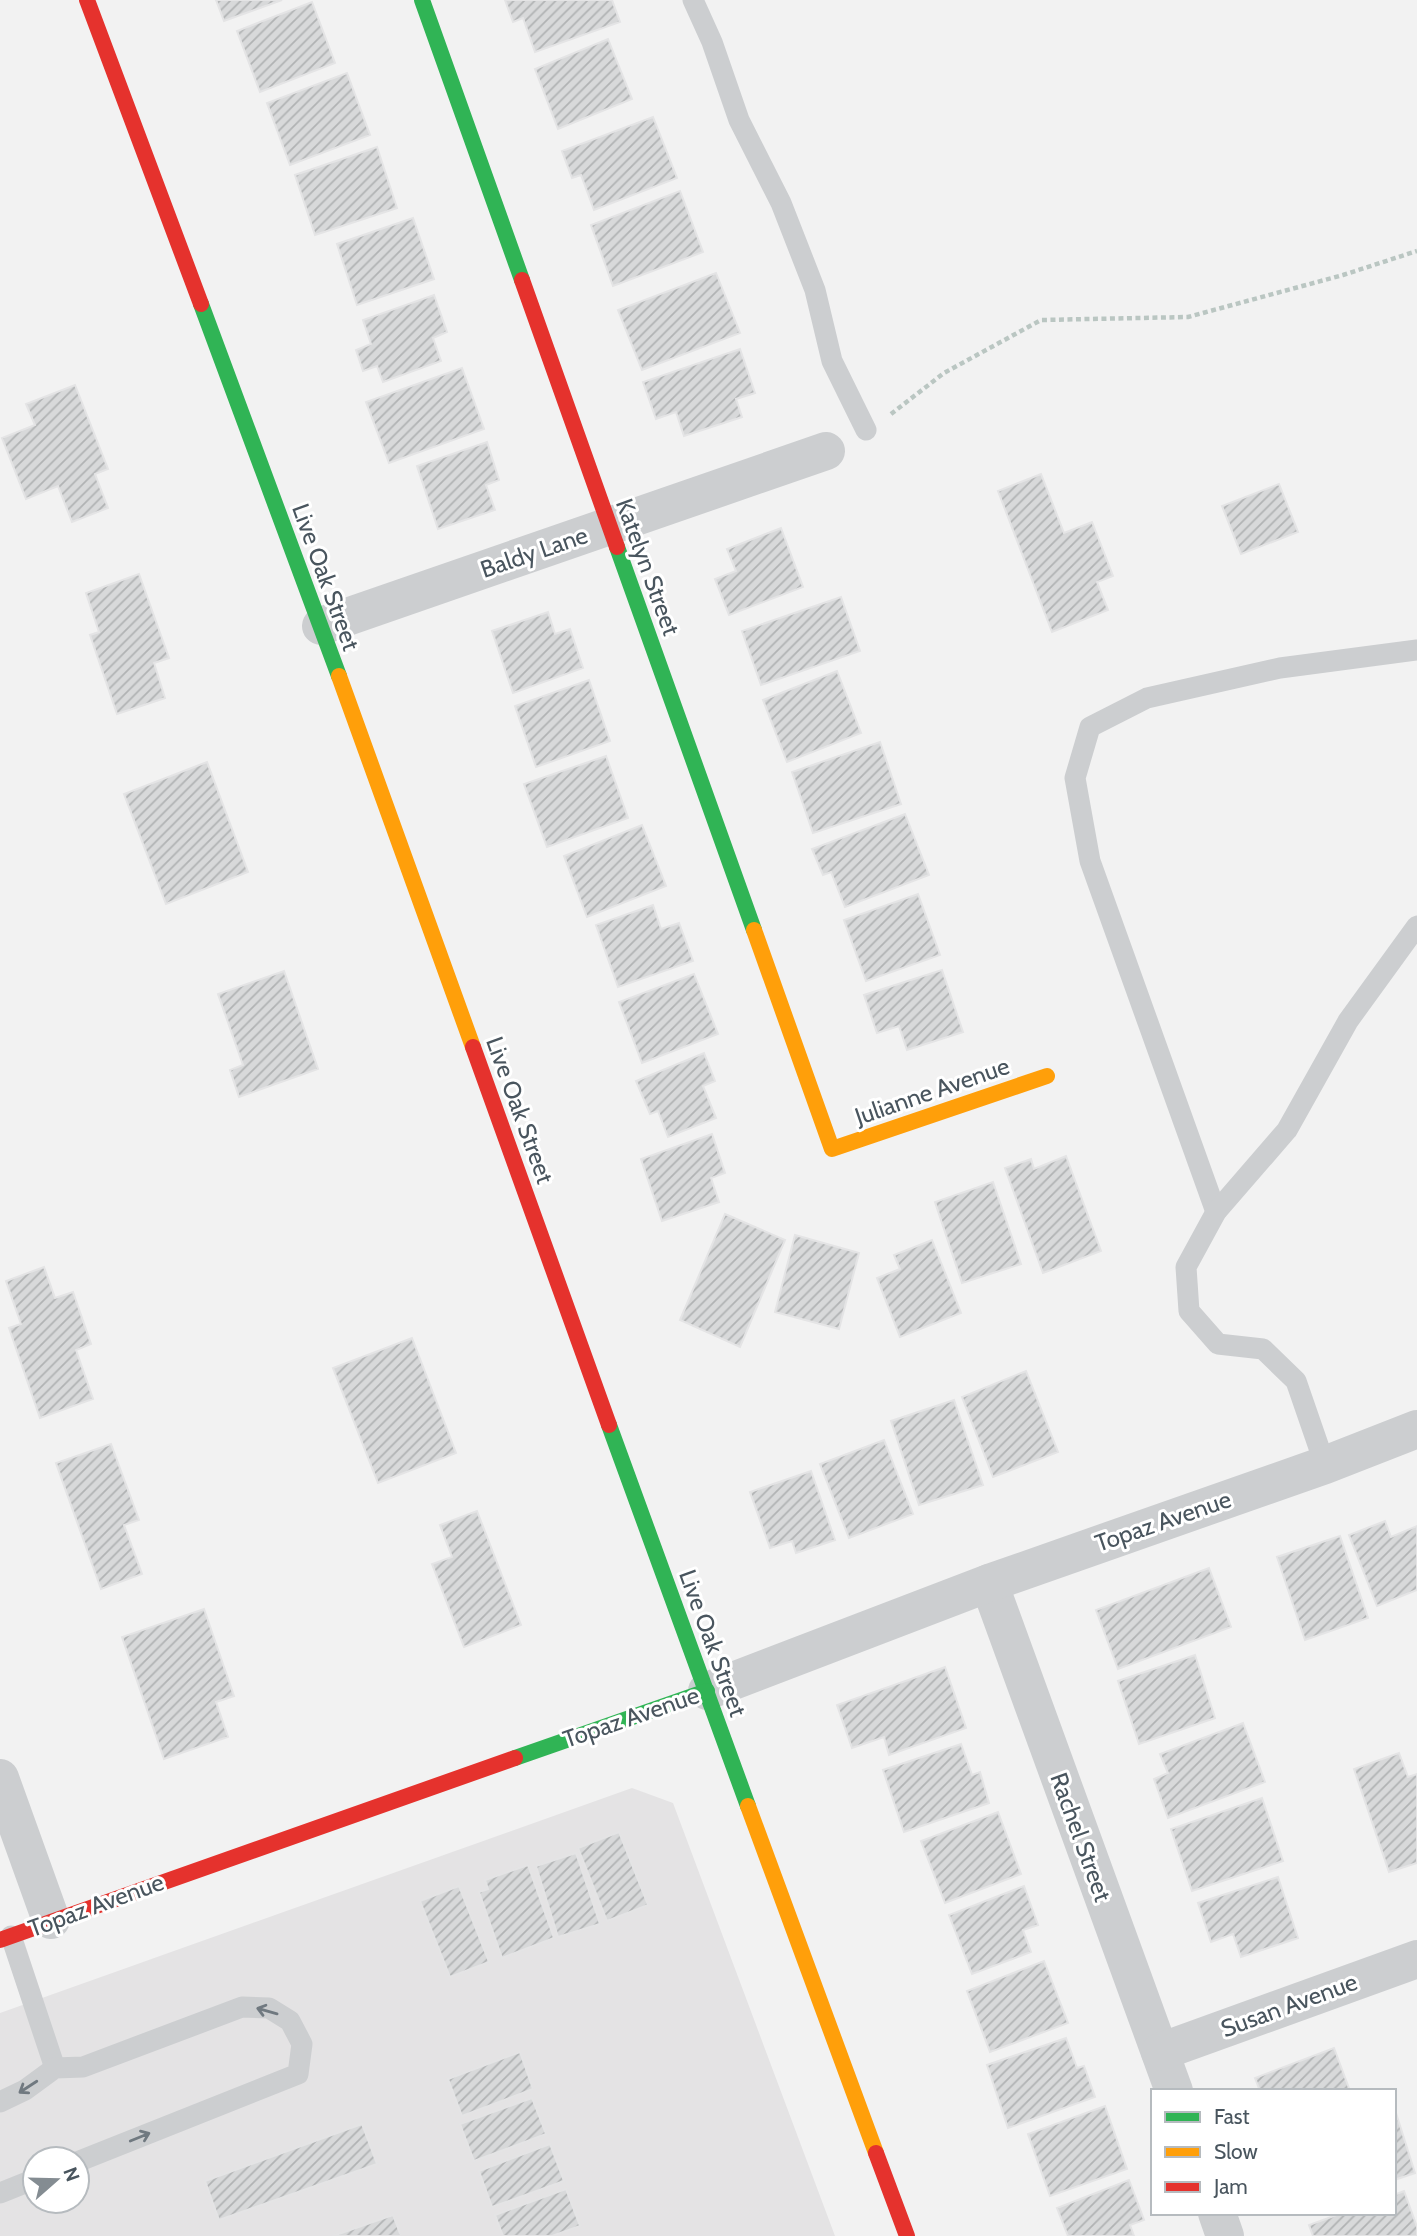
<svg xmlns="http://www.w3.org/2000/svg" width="1417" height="2236" font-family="Cabin,sans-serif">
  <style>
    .education { fill: #e4e3e4; fill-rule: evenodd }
    .building { fill: url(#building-hatch); stroke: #e4e4e5; stroke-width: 2 }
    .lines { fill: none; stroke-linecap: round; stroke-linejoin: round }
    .path { stroke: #bac6c2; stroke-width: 4.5; stroke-dasharray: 5 3.5; stroke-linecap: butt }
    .lane { stroke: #ccced0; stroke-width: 21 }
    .street { stroke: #ccced0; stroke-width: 38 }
    .fast { stroke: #30b455; stroke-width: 16 }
    .slow { stroke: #ff9f0a; stroke-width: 16 }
    .jam { stroke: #e5322d; stroke-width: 16 }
    .oneway { stroke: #707980 }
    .labels { text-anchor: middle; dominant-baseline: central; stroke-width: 6; stroke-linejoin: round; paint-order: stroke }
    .street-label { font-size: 24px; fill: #49555e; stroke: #fff }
  </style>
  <defs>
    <pattern id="building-hatch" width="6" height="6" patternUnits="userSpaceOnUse" patternTransform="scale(1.75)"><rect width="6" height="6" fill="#d8d9da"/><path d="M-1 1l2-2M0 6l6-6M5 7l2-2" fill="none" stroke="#b1b3b4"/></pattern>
  </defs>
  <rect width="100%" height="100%" fill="#f2f2f2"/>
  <path class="education" d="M632,1788L673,1803L835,2236H0V2013ZM35,2159H77V2201H35Z"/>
  <g class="building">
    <polygon points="216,0 282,0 224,21"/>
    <polygon points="505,0 612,0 620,22 535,52 523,18 513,22"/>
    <polygon points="312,2 335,63 260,92 237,31"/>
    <polygon points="608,39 632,99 558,129 535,69"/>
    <polygon points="347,73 370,135 290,165 267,103"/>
    <polygon points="653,117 677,178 594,210 581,175 572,178 562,151"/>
    <polygon points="377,147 397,208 315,235 295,175"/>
    <polygon points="680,191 703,252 613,286 591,225"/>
    <polygon points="413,218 434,279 357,305 337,244"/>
    <polygon points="716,273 740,333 642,370 618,310"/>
    <polygon points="434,295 447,332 433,338 441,361 383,382 377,366 363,371 356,350 371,344 363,320"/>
    <polygon points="740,349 755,393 736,399 742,417 684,436 676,412 656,419 643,382"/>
    <polygon points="462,368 484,429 389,463 366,402"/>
    <polygon points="75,385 108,469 95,474 108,508 72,522 58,486 26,499 2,438 35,425 26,404"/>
    <polygon points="487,442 499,480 486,485 495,510 438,529 417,466"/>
    <polygon points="1041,474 1064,533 1092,522 1113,576 1097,582 1108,610 1052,632 998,491"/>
    <polygon points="1279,484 1298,532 1241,554 1222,506"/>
    <polygon points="781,528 803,587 729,615 715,579 736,571 727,549"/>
    <polygon points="139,574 169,658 154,663 165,698 117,714 90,635 99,632 86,593"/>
    <polygon points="841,597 860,651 761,685 742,631"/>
    <polygon points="548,612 555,634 570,629 583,668 513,693 492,631"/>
    <polygon points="837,671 861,733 787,762 763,700"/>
    <polygon points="589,680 610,741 536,767 515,706"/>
    <polygon points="880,742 901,804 813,833 792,772"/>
    <polygon points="606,756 628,818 547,847 524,784"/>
    <polygon points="207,762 248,872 166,904 124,794"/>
    <polygon points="905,814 929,875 845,907 831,872 823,875 812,849"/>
    <polygon points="642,825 666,886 587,917 564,856"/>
    <polygon points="918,894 940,955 866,981 844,920"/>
    <polygon points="653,905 661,929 679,923 693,961 618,987 596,925"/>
    <polygon points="942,970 963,1032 907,1050 899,1026 877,1033 864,995"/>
    <polygon points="284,971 318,1069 239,1097 230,1070 243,1065 218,994"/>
    <polygon points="694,974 718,1034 642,1063 619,1002"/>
    <polygon points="704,1053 715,1081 703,1086 716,1118 668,1137 658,1111 650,1114 636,1081"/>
    <polygon points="712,1134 725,1173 711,1178 719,1202 662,1221 641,1159"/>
    <polygon points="1066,1156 1101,1251 1043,1273 1005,1168 1031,1159 1034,1169"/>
    <polygon points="993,1182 1021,1264 962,1283 935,1202"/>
    <polygon points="725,1214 785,1240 740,1347 680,1320"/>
    <polygon points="795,1235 859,1253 839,1329 775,1312"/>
    <polygon points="932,1240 961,1313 900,1337 877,1278 900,1269 894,1255"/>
    <polygon points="44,1267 55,1298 73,1292 91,1344 76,1350 93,1399 40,1418 9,1328 21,1324 6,1281"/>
    <polygon points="412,1338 456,1453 378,1483 333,1368"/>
    <polygon points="1026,1371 1058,1452 993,1477 962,1397"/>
    <polygon points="954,1400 983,1485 919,1505 891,1421"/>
    <polygon points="884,1440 913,1514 849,1538 820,1464"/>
    <polygon points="111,1444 139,1520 124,1525 142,1574 101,1589 56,1463"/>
    <polygon points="811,1471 835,1540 796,1553 792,1541 770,1548 750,1492"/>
    <polygon points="477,1511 521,1625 464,1647 432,1564 452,1557 440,1525"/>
    <polygon points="1385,1521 1391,1537 1417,1526 1417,1590 1377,1606 1349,1535"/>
    <polygon points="1340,1536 1368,1618 1305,1640 1277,1557"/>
    <polygon points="1209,1568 1231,1627 1118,1669 1096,1610"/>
    <polygon points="204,1609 234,1696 216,1702 228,1737 164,1759 122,1637"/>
    <polygon points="1195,1655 1215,1718 1139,1744 1118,1681"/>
    <polygon points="945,1667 966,1728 889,1755 884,1737 852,1748 837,1705"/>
    <polygon points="1243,1723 1265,1782 1168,1818 1154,1779 1168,1773 1160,1754"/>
    <polygon points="961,1744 972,1775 980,1772 989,1803 904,1832 883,1770"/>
    <polygon points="1399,1753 1408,1777 1417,1774 1417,1863 1389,1872 1354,1769"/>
    <polygon points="1262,1798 1283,1861 1192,1891 1171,1829"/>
    <polygon points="998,1812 1021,1874 945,1903 921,1841"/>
    <polygon points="619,1832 648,1905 607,1921 578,1848"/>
    <polygon points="576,1853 600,1924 558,1937 536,1866"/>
    <polygon points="528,1865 554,1938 502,1958 479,1892 488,1889 485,1880"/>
    <polygon points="1278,1877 1298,1938 1241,1957 1233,1934 1211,1942 1198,1903"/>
    <polygon points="459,1886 489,1962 450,1977 420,1901"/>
    <polygon points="1024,1886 1038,1925 1023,1930 1031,1952 972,1974 949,1915"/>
    <polygon points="1044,1961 1068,2023 990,2052 967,1991"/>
    <polygon points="1066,2038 1077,2068 1084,2066 1095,2097 1008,2128 987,2065"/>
    <polygon points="1334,2048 1350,2091 1260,2091 1255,2078"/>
    <polygon points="520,2052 533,2089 462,2116 448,2079"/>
    <polygon points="532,2098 546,2134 474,2161 460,2124"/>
    <polygon points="1105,2106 1127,2169 1050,2196 1028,2134"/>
    <polygon points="1396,2113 1415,2173 1394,2180 1394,2114"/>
    <polygon points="362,2124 377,2164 219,2220 205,2181"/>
    <polygon points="550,2144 564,2181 492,2207 479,2171"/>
    <polygon points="1129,2180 1144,2220 1130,2225 1134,2236 1068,2236 1057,2208"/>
    <polygon points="566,2189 580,2226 552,2236 503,2236 495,2215"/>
    <polygon points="1404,2191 1417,2227 1417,2236 1313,2236 1309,2225 1342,2213 1394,2213 1394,2195"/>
    <polygon points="393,2215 401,2236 333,2236"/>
  </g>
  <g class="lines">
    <polyline class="path" points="891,414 944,373 1041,320 1188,317 1343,275 1417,251"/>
    <g class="lane">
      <polyline points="693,0 712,42 739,120 781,203 815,290 832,361 866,430"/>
      <polyline points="1216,1212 1090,861 1075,778 1090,727 1147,698 1280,668 1417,650"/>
      <polyline points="1325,1465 1296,1381 1263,1349 1218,1344 1189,1311 1186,1267 1216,1212 1287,1130 1348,1021 1417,926"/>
      <polyline points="11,1936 55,2068"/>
      <polyline points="0,2102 25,2090 55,2068 83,2067 242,2007 269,2008 290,2021 302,2044 298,2074 77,2162"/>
      <polyline points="0,2193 35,2179"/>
    </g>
    <g class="street">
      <polyline points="321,626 826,451"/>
      <polyline points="989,1583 1174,2091"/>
      <polyline points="707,1691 989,1583 1325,1465 1417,1429"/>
      <polyline points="0,1778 51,1920"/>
      <polyline points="1160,2052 1417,1959"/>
      <polyline points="1217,2213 1225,2236"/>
    </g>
    <g class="fast">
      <polyline points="422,0 522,280"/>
      <polyline points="201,304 339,676"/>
      <polyline points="617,547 754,930"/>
      <polyline points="609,1425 748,1806"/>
      <polyline points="515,1758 707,1691"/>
    </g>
    <g class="slow">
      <polyline points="339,676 473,1047"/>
      <polyline points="754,930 832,1149 1047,1076"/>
      <polyline points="748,1806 876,2153"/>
    </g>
    <g class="jam">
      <polyline points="87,0 201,304"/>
      <polyline points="522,280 617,547"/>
      <polyline points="473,1047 609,1425"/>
      <polyline points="0,1940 515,1758"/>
      <polyline points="876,2153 907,2236"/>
    </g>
  </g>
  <defs><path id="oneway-shaft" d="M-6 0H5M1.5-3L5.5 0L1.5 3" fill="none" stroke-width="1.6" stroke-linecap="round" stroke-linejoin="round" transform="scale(1.75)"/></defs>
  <g class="oneway">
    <use href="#oneway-shaft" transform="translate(267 2011) rotate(-164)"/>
    <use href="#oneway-shaft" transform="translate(28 2087) rotate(147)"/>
    <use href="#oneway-shaft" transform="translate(140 2137) rotate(-22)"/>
  </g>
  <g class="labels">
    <g class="street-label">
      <text transform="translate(534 552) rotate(-19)">Baldy Lane</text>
      <text transform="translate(648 567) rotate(70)">Katelyn Street</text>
      <text transform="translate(326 577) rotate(70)">Live Oak Street</text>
      <text transform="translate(932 1091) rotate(-19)">Julianne Avenue</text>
      <text transform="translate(520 1110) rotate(70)">Live Oak Street</text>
      <text transform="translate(1163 1521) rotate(-19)">Topaz Avenue</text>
      <text transform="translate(713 1643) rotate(70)">Live Oak Street</text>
      <text transform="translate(631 1717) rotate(-19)">Topaz Avenue</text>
      <text transform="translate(1081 1837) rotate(70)">Rachel Street</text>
      <text transform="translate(96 1905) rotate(-20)">Topaz Avenue</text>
      <text transform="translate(1289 2005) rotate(-20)">Susan Avenue</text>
    </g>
  </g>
  <rect x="1151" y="2089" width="245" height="126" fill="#ffffff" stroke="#b6bbbf" stroke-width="2"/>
  <rect x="1165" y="2112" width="35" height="10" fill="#30b455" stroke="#b6bbbf" stroke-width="2"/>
  <text x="1214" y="2124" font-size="21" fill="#49555e">Fast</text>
  <rect x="1165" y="2147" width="35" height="10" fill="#ff9f0a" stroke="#b6bbbf" stroke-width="2"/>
  <text x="1214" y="2159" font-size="21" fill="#49555e">Slow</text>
  <rect x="1165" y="2182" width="35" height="10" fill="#e5322d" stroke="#b6bbbf" stroke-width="2"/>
  <text x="1214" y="2194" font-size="21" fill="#49555e">Jam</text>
  <g transform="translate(56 2180) rotate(70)"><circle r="33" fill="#ffffff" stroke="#b6bbbf" stroke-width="2"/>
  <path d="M0-5L12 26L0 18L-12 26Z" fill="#848c92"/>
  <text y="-10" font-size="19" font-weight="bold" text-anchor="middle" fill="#49555e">N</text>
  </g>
</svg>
